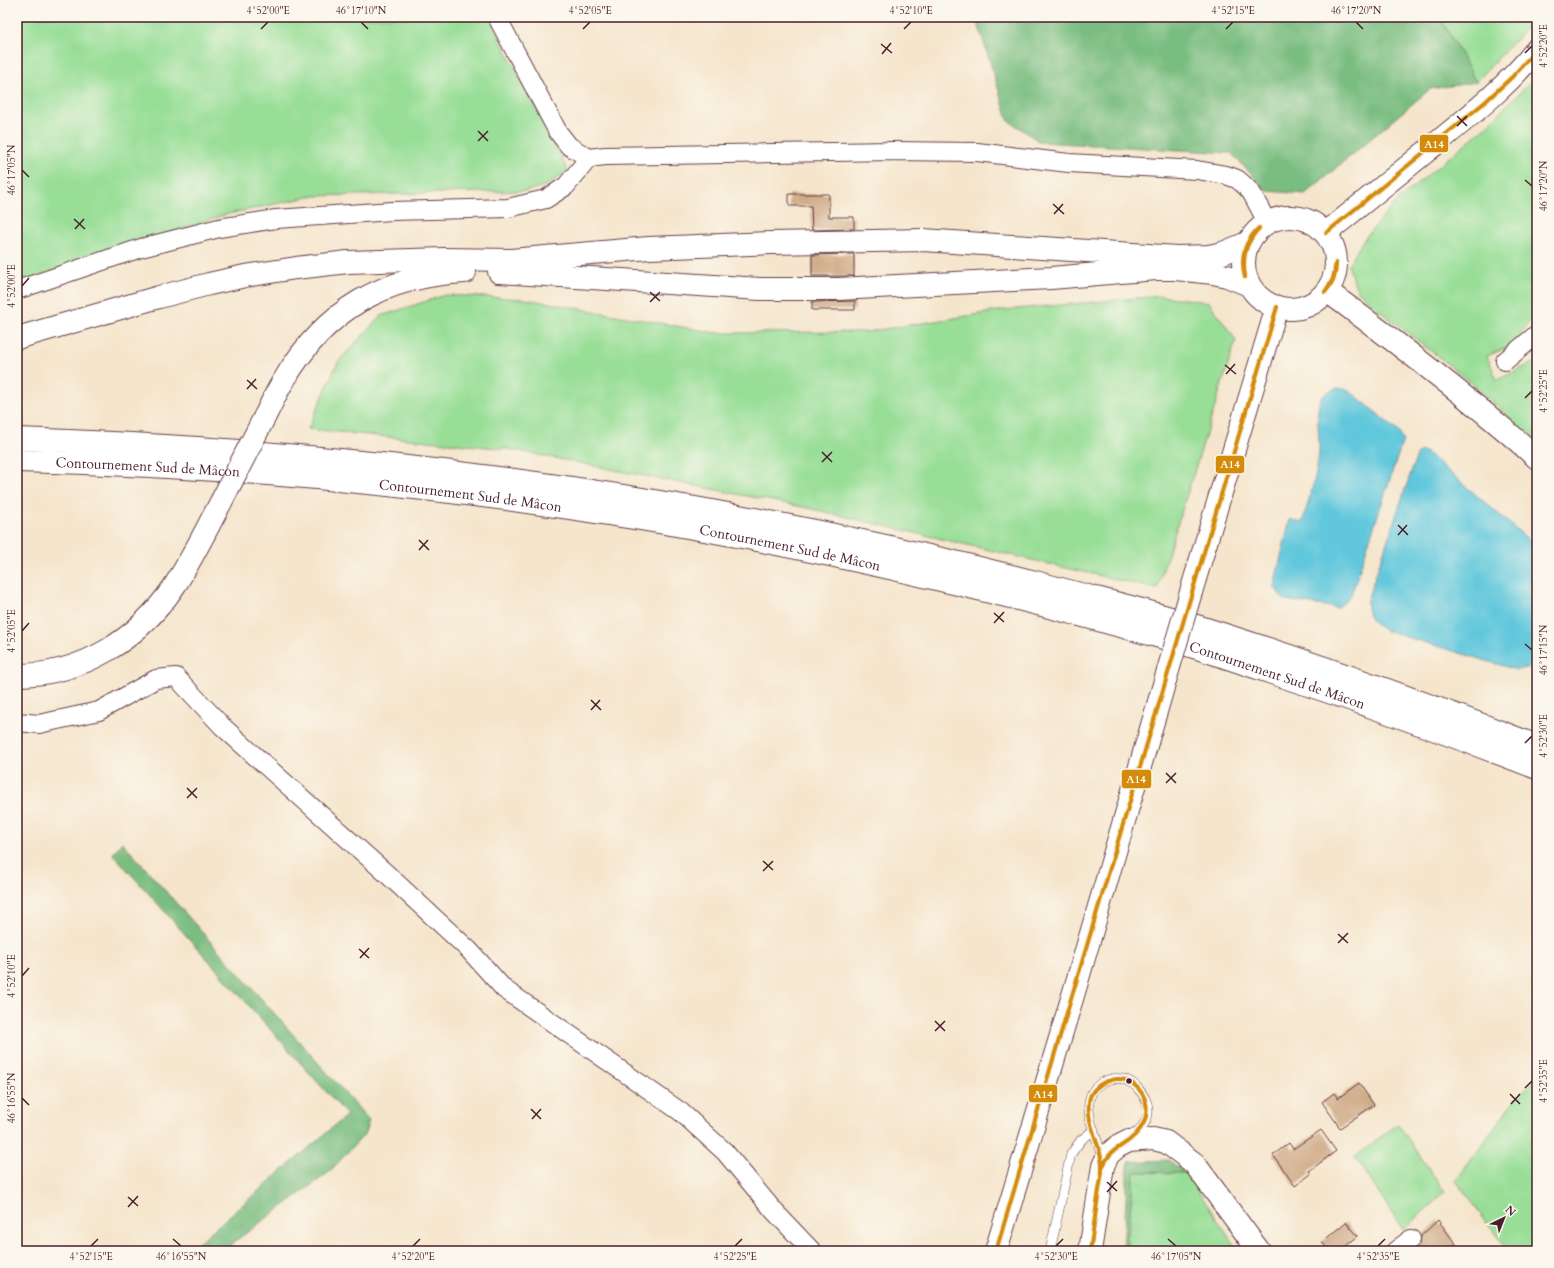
<svg xmlns="http://www.w3.org/2000/svg" width="1554" height="1268" font-family="Cardo,serif">
  <style>
    .green { fill: #98de97; stroke: #717e61 }
    .forest { fill: #7abd80; stroke: #626e56 }
    .water { fill: #60c7dc; stroke: #557384 }
    .building { fill: #d0ab88 }
    .lines { fill: none; stroke-linecap: round; stroke-linejoin: round }
    .service-casing { stroke: #643d43; stroke-width: 10 }
    .minor-casing { stroke: #643d43; stroke-width: 20 }
    .tertiary-casing { stroke: #643d43; stroke-width: 24 }
    .secondary-casing { stroke: #643d43; stroke-width: 24 }
    .primary-casing { stroke: #643d43; stroke-width: 24 }
    .motorway-casing { stroke: #643d43; stroke-width: 24 }
    .service { stroke: #fff; stroke-width: 9 }
    .minor { stroke: #fff; stroke-width: 18 }
    .tertiary { stroke: #fff; stroke-width: 22 }
    .secondary { stroke: #fff; stroke-width: 22 }
    .primary { stroke: #fff; stroke-width: 22 }
    .motorway { stroke: #fff; stroke-width: 22 }
    .primary-bridge-casing { stroke: #643d43; stroke-width: 24; stroke-linecap: butt }
    .motorway-bridge-casing { stroke: #643d43; stroke-width: 24; stroke-linecap: butt }
    .primary-bridge { stroke: #fff; stroke-width: 22 }
    .motorway-bridge { stroke: #fff; stroke-width: 22 }
    .bus-1-casing { stroke: #fbf7ec; stroke-width: 7 }
    .bus-1 { stroke: #d48b09; stroke-width: 4 }
    .ticks { fill: none; stroke: #4a1f2b; stroke-width: 1.5 }
    .bus-dot { fill: #4a1f2b; stroke: #fbf7ec; stroke-width: 1.5 }
    .labels { text-anchor: middle; dominant-baseline: central; stroke-width: 3; stroke-linejoin: round; paint-order: stroke }
    .street-label { font-size: 14px; fill: #4a1f2b; stroke: #fbf7ec }
    .line-badge { stroke: #fbf7ec; stroke-width: 1.5 }
    .badge-label { font-size: 11px; text-anchor: middle; font-weight: bold; fill: #fff }
    .neatline { fill: none; stroke: #4a1f2b; stroke-width: 1.5 }
    .ticks-label { font-size: 10px; text-anchor: middle; fill: #4a1f2b }
  </style>
  <rect width="100%" height="100%" fill="#fbf7ec"/>
  <filter id="ink" filterUnits="userSpaceOnUse"><feTurbulence type="fractalNoise" baseFrequency=".025" numOctaves="2"/><feDisplacementMap in="SourceGraphic" scale="8" xChannelSelector="R" yChannelSelector="G"/><feConvolveMatrix kernelMatrix="1 2 1 2 8 2 1 2 1" color-interpolation-filters="sRGB"/></filter>
  <filter id="wash" filterUnits="userSpaceOnUse"><feTurbulence type="fractalNoise" baseFrequency=".012" numOctaves="4" result="noise"/><feDisplacementMap in="SourceGraphic" scale="16" xChannelSelector="R" yChannelSelector="G"/><feGaussianBlur stdDeviation="0.9" result="paint"/><feColorMatrix in="noise" values="0 0 0 0 0 0 0 0 0 0 0 0 0 0 0 0 0 1.4 0 .05"/><feComposite in="paint" operator="in"/></filter>
  <g filter="url(#wash)">
    <rect width="100%" height="100%" fill="#f5e5cc"/>
    <g class="green">
      <polygon points="17,17 489,17 568,171 547,185 527,191 313,196 224,215 17,283"/>
      <polygon points="1440,17 1537,17 1476,82"/>
      <polygon points="1537,75 1537,311 1513,345 1487,356 1497,380 1537,361 1537,442 1462,375 1387,317 1357,290 1348,265 1364,239 1397,201 1490,123"/>
      <polygon points="445,295 526,299 716,333 866,332 1005,310 1160,296 1209,302 1236,340 1157,589 808,508 508,449 308,429 338,362 381,316"/>
      <polygon points="1537,1078 1537,1251 1509,1251 1456,1181 1514,1101"/>
      <polygon points="1398,1124 1445,1192 1403,1230 1355,1157"/>
      <polygon points="1134,1172 1186,1173 1238,1251 1126,1251"/>
    </g>
    <g class="forest">
      <polygon points="976,17 1044,17 1046,19 1049,17 1440,17 1476,82 1430,89 1305,194 1267,191 1231,153 1040,142 1008,120"/>
      <polygon points="122,842 369,1120 364,1135 328,1173 230,1245 228,1251 199,1251 199,1242 347,1115 113,854"/>
      <polygon points="1168,1160 1186,1173 1134,1172 1126,1251 1123,1251 1128,1162"/>
    </g>
    <g class="water">
      <path d="M1337,388L1349,390L1398,431L1403,440L1351,595L1338,608L1284,600L1274,586L1290,519L1302,523C1309,500 1317,476 1319,452C1320,437 1315,413 1320,400C1324,393 1330,391 1337,388Z"/>
      <path d="M1422,451L1427,453L1537,547V660L1529,667L1517,670L1386,631C1371,622 1366,617 1367,600L1417,455Z"/>
    </g>
    <g id="blocks">
      <g class="building">
        <polygon points="789,194 829,194 829,217 854,217 854,229 812,230 811,206 789,206"/>
        <polygon points="854,254 854,276 812,276 812,255"/>
        <polygon points="855,301 855,310 812,310 812,302"/>
        <polygon points="1359,1083 1374,1105 1340,1128 1322,1102 1334,1093 1338,1098"/>
        <polygon points="1321,1130 1336,1151 1309,1171 1311,1174 1295,1186 1273,1155 1289,1143 1293,1149"/>
        <polygon points="1438,1220 1461,1251 1436,1251 1434,1249 1432,1251 1412,1251 1420,1243 1421,1236"/>
        <polygon points="1346,1222 1358,1236 1340,1251 1329,1251 1322,1242"/>
      </g>
    </g>
  </g>
  <g filter="url(#ink)">
    <use href="#blocks" fill-opacity="0" stroke="#643d43" stroke-width="1"/>
    <g class="lines">
      <defs>
        <g id="service">
          <path d="M1102,1159C1099,1140 1087,1122 1089,1102C1091,1086 1107,1076 1123,1079C1137,1082 1150,1101 1148,1114C1146,1124 1139,1131 1133,1137"/>
          <polyline points="1050,1251 1071,1154 1081,1140 1094,1130"/>
        </g>
        <g id="minor">
          <polyline points="497,17 558,132 569,146 589,158 605,156 893,151 977,152 1069,163 1197,170 1226,175 1237,179 1243,184 1251,192 1267,222"/>
          <polyline points="17,290 141,248 219,228 276,219 392,211 508,208 546,199 566,186 589,158"/>
          <polyline points="1505,361 1537,334"/>
          <polyline points="17,722 39,724 99,711 156,679 176,677 222,726 255,756 388,875 469,950 504,989 681,1112 725,1152 774,1211 812,1251"/>
          <polyline points="1395,1251 1411,1239"/>
        </g>
        <polyline id="tertiary" points="1090,1251 1103,1166 1108,1155 1117,1147 1129,1141 1153,1139 1166,1142 1194,1163 1259,1251"/>
        <path id="secondary" d="M1327,291C1399,344 1470,398 1537,458"/>
        <g id="primary">
          <circle cx="1290" cy="263" r="46"/>
          <path d="M1326,233C1360,205 1394,178 1428,150C1466,119 1506,88 1537,49"/>
          <polyline points="1191,592 1277,307"/>
          <polyline points="996,1251 1074,992 1167,674"/>
        </g>
        <g id="motorway">
          <polyline points="499,272 760,289 838,289 1051,278 1156,269 1176,269 1213,273 1227,276 1249,285"/>
          <polyline points="17,338 159,297 209,284 245,276 296,268 348,262 444,259 511,260 649,248 772,243 923,240 1177,257 1209,256 1223,253 1247,243"/>
          <path d="M264,418C271,405 276,392 284,380C326,309 384,276 465,272"/>
          <path d="M17,439C364,450 702,495 1039,583C1089,597 1140,608 1190,624C1307,660 1423,702 1537,746"/>
          <path id="s1" d="M17,461C226,466 434,485 640,519C818,548 994,590 1167,639C1202,649 1237,661 1272,673C1361,702 1449,734 1537,768"/>
          <path d="M17,675C83,675 139,639 175,585C192,559 206,530 221,502"/>
        </g>
      </defs>
      <use href="#service" class="service-casing"/>
      <use href="#minor" class="minor-casing"/>
      <use href="#tertiary" class="tertiary-casing"/>
      <use href="#secondary" class="secondary-casing"/>
      <use href="#primary" class="primary-casing"/>
      <use href="#motorway" class="motorway-casing"/>
      <use href="#service" class="service"/>
      <use href="#minor" class="minor"/>
      <use href="#tertiary" class="tertiary"/>
      <use href="#secondary" class="secondary"/>
      <use href="#primary" class="primary"/>
      <use href="#motorway" class="motorway"/>
      <defs>
        <polyline id="primary-bridge" points="1167,674 1191,592"/>
        <polyline id="motorway-bridge" points="221,502 264,418"/>
      </defs>
      <use href="#primary-bridge" class="primary-bridge-casing"/>
      <use href="#motorway-bridge" class="motorway-bridge-casing"/>
      <use href="#primary-bridge" class="primary-bridge"/>
      <use href="#motorway-bridge" class="motorway-bridge"/>
      <defs>
        <g id="bus-1">
          <polyline points="1326,233 1485,102 1512,77 1537,49"/>
          <path d="M1245,277C1240,258 1245,241 1259,228"/>
          <path d="M1245,277C1242,256 1245,244 1259,228"/>
          <polyline points="1325,292 1333,279 1336,263"/>
          <path d="M1325,292C1333,284 1336,274 1336,263"/>
          <polyline points="996,1251 1277,307"/>
          <path d="M1090,1251C1093,1233 1095,1215 1098,1197C1099,1186 1103,1175 1102,1164C1100,1143 1086,1123 1089,1102C1090,1091 1099,1084 1108,1081C1116,1078 1125,1079 1132,1083C1151,1097 1151,1119 1135,1135C1122,1149 1113,1145 1103,1166"/>
        </g>
      </defs>
      <use href="#bus-1" class="bus-1-casing"/>
      <use href="#bus-1" class="bus-1"/>
    </g>
  </g>
  <path class="ticks" d="M361,22L368,29M1356,22L1363,29M261,29L268,22M583,29L590,22M904,29L911,22M1226,29L1233,22M881,44L892,53M1525,53L1532,46M882,54L891,43M1457,116L1467,126M1457,126L1467,116M478,131L488,141M478,141L488,131M22,170L29,177M1525,180L1532,186M1053,204L1064,214M1054,214L1063,204M74,219L85,229M75,229L84,219M22,286L29,278M650,292L660,301M650,302L660,292M1225,365L1236,374M1226,374L1235,364M247,380L257,389M247,389L256,379M1525,398L1532,391M822,452L832,462M822,462L832,452M1398,525L1408,535M1398,535L1407,525M419,540L429,550M419,550L428,540M994,613L1004,622M994,623L1004,612M22,631L29,623M1525,644L1532,650M591,700L601,710M591,710L600,700M1525,743L1532,736M1166,773L1176,783M1166,783L1176,773M187,788L197,798M187,798L197,788M763,861L773,870M763,871L773,861M1338,934L1348,943M1338,943L1348,933M359,949L369,958M360,958L369,948M22,976L29,968M935,1021L945,1031M935,1031L945,1021M1525,1088L1532,1081M1510,1094L1520,1104M22,1098L29,1105M1511,1104L1520,1094M531,1109L541,1119M532,1119L541,1109M1107,1182L1117,1191M1107,1192L1117,1181M128,1197L138,1206M128,1207L138,1196M173,1239L181,1246M1168,1239L1176,1246M91,1246L98,1239M413,1246L420,1239M735,1246L742,1239M1056,1246L1063,1239M1378,1246L1385,1239"/>
  <circle class="bus-dot" cx="1129" cy="1081" r="3.5"/>
  <g class="labels">
    <g class="street-label">
      <text stroke="none"><textPath href="#s1" startOffset="131">Contournement Sud de Mâcon</textPath></text>
      <text stroke="none"><textPath href="#s1" startOffset="455">Contournement Sud de Mâcon</textPath></text>
      <text stroke="none"><textPath href="#s1" startOffset="779">Contournement Sud de Mâcon</textPath></text>
      <text stroke="none"><textPath href="#s1" startOffset="1283">Contournement Sud de Mâcon</textPath></text>
    </g>
  </g>
  <g class="line-badge">
    <rect x="1419" y="134" width="30" height="19" rx="4" fill="#d48b09"/>
    <rect x="1215" y="455" width="30" height="19" rx="4" fill="#d48b09"/>
    <rect x="1121" y="769" width="31" height="20" rx="4" fill="#d48b09"/>
    <rect x="1028" y="1084" width="30" height="19" rx="4" fill="#d48b09"/>
  </g>
  <g class="badge-label">
    <text x="1434" y="148">A14</text>
    <text x="1230" y="468">A14</text>
    <text x="1136" y="783">A14</text>
    <text x="1043" y="1098">A14</text>
  </g>
  <rect width="1554" height="1268" fill="none" stroke="#fbf7ec" stroke-width="44"/>
  <g transform="translate(1504 1218) rotate(43)" stroke="#fbf7ec" stroke-width="3" paint-order="stroke">
  <path d="M0-3L7 15L0 10L-7 15Z" fill="#4a1f2b"/>
  <text y="-6" font-size="11" font-weight="bold" text-anchor="middle" fill="#4a1f2b">N</text>
  </g>
  <rect x="22" y="22" width="1510" height="1224" class="neatline"/>
  <g class="ticks-label">
    <text x="268" y="14">4°52'00"E</text>
    <text x="361" y="14">46°17'10"N</text>
    <text x="590" y="14">4°52'05"E</text>
    <text x="911" y="14">4°52'10"E</text>
    <text x="1233" y="14">4°52'15"E</text>
    <text x="1356" y="14">46°17'20"N</text>
    <text transform="translate(1543 46) rotate(-90)" y="4">4°52'20"E</text>
    <text transform="translate(11 170) rotate(-90)" y="4">46°17'05"N</text>
    <text transform="translate(1543 186) rotate(-90)" y="4">46°17'20"N</text>
    <text transform="translate(11 286) rotate(-90)" y="4">4°52'00"E</text>
    <text transform="translate(1543 391) rotate(-90)" y="4">4°52'25"E</text>
    <text transform="translate(11 631) rotate(-90)" y="4">4°52'05"E</text>
    <text transform="translate(1543 650) rotate(-90)" y="4">46°17'15"N</text>
    <text transform="translate(1543 736) rotate(-90)" y="4">4°52'30"E</text>
    <text transform="translate(11 976) rotate(-90)" y="4">4°52'10"E</text>
    <text transform="translate(1543 1081) rotate(-90)" y="4">4°52'35"E</text>
    <text transform="translate(11 1098) rotate(-90)" y="4">46°16'55"N</text>
    <text x="91" y="1260">4°52'15"E</text>
    <text x="181" y="1260">46°16'55"N</text>
    <text x="413" y="1260">4°52'20"E</text>
    <text x="735" y="1260">4°52'25"E</text>
    <text x="1056" y="1260">4°52'30"E</text>
    <text x="1176" y="1260">46°17'05"N</text>
    <text x="1378" y="1260">4°52'35"E</text>
  </g>
</svg>
